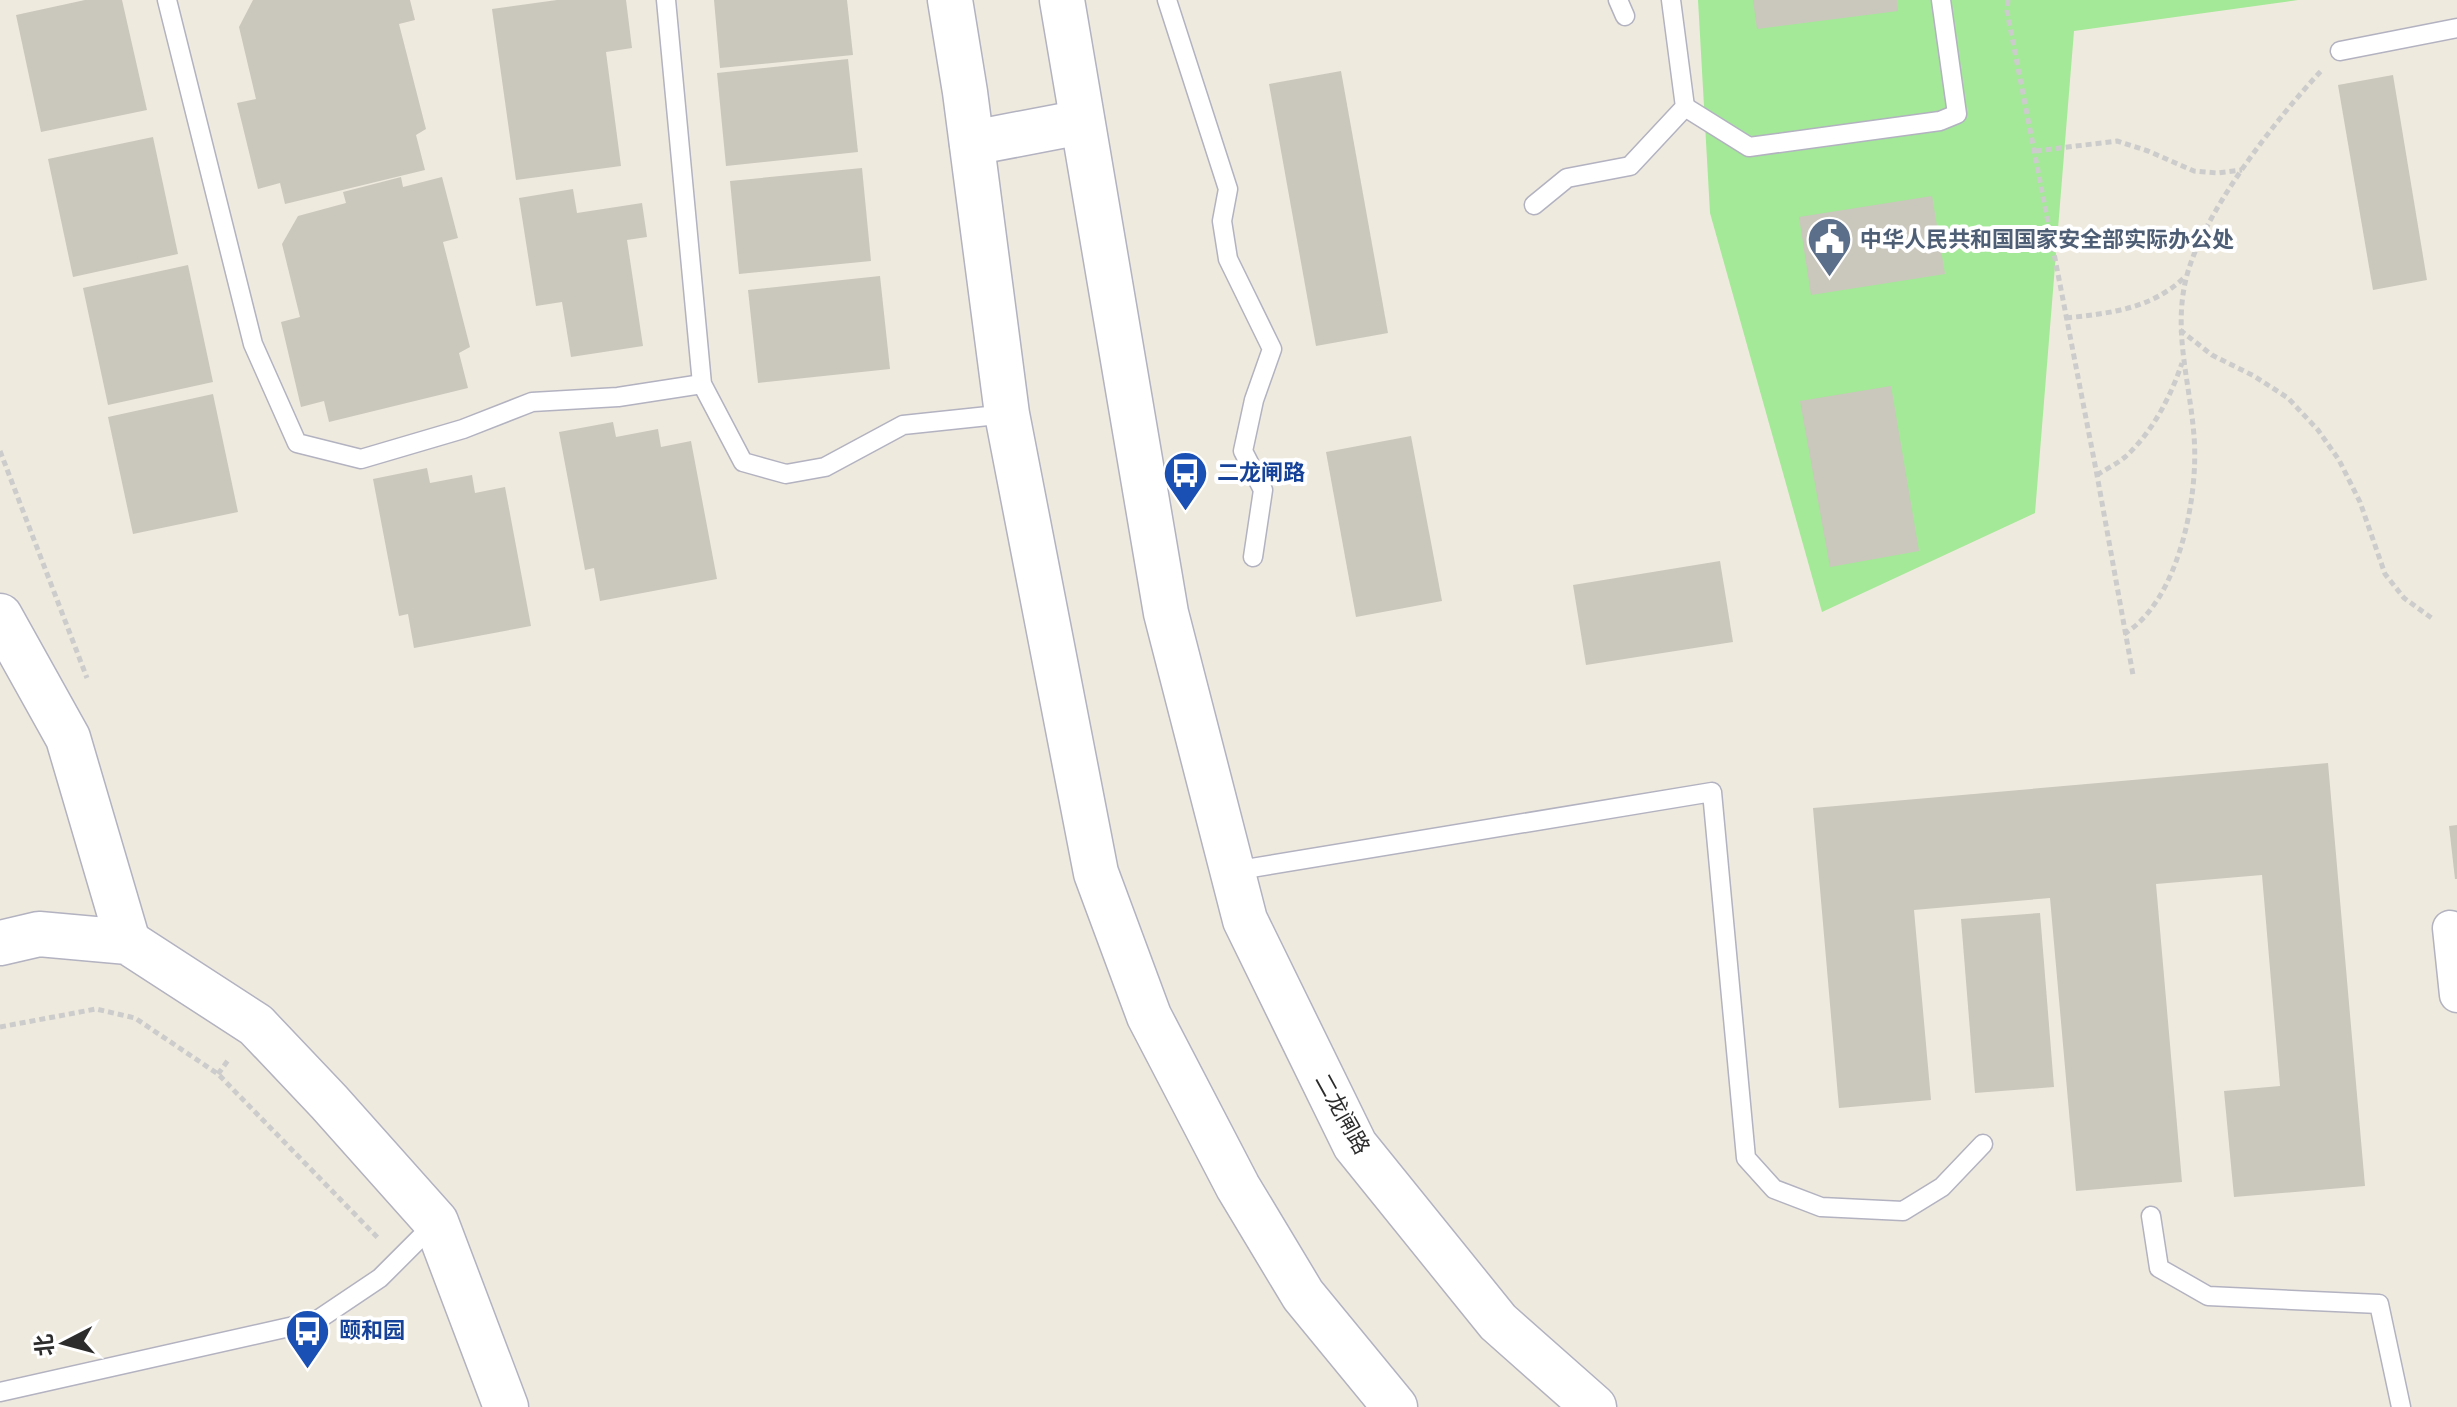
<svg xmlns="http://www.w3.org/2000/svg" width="2457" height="1407" font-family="'Nunito Sans','Noto Sans SC',sans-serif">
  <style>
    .green { fill: #a4e997 }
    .building { fill: #cac7bd }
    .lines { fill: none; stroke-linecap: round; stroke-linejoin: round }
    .lane-casing { stroke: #b2b2c1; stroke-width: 21 }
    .street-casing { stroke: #b2b2c1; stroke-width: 37 }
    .secondary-casing { stroke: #b2b2c1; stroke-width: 47 }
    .path { stroke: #ccc; stroke-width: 5; stroke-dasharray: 6 4; stroke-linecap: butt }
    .lane { stroke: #fff; stroke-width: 18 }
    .street { stroke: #fff; stroke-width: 34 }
    .secondary { stroke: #fff; stroke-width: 44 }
    .labels { text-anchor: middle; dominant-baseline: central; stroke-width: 8; stroke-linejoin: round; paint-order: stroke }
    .service-label { font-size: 22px; font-weight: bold; fill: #4e5e75; stroke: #fff; text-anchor: start }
    .transit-label { font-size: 22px; font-weight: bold; fill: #164399; stroke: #fff; text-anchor: start }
    .street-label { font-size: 22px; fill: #2c2c2c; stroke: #fff }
  </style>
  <rect width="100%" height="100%" fill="#efeade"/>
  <polygon class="green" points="1698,0 2298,0 2074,31 2035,513 1822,612 1710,213"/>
  <g class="building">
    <polygon points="85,0 122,0 147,110 41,132 16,15"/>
    <polygon points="253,0 410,0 415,20 399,24 426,129 416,135 425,170 285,204 280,183 258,189 237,103 256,99 239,27"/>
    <polygon points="557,0 626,0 632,48 606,52 621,166 516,180 492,9"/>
    <polygon points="714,0 847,0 853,55 720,68"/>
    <polygon points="1753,0 1897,0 1898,11 1757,29"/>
    <polygon points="848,59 858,152 726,166 717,73"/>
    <polygon points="1341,71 1388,333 1316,346 1269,84"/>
    <polygon points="2393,75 2427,280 2373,290 2338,85"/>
    <polygon points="153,137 178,254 73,277 48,159"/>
    <polygon points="862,168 871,261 739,274 730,181"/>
    <polygon points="401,177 403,187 442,177 458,238 443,242 470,347 459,353 468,388 329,422 324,401 301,407 281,322 300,317 282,244 298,216 346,203 343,192"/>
    <polygon points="573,189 577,213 642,203 647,237 627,240 643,346 571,357 562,302 536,306 519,198"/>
    <polygon points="1932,196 1945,274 1811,295 1799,217"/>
    <polygon points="188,265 213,382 108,405 83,288"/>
    <polygon points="880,276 890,369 758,383 748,290"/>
    <polygon points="1891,386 1919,551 1830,567 1800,401"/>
    <polygon points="213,394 238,512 133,534 108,417"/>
    <polygon points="613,422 616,437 658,429 661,447 691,441 717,579 600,601 594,568 585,570 559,432"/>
    <polygon points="1411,436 1442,601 1356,617 1326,452"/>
    <polygon points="427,468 430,483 472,475 475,493 505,487 531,626 414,648 408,614 399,616 373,479"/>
    <polygon points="1720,561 1733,642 1586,665 1573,585"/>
    <polygon points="2328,763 2365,1186 2234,1197 2224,1091 2280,1086 2262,875 2156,884 2182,1182 2076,1191 2050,898 1914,910 1931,1100 1839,1108 1813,808"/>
    <polygon points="2457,825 2457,879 2455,879 2449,826"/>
    <polygon points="2040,913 2054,1087 1975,1093 1961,919"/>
  </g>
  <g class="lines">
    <defs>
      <g id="lane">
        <polyline points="167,0 253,344 297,443 361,459 463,429 532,402 618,397 702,384"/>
        <polyline points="666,0 702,384 743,462 786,474 825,467 903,425 1007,414"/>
        <polyline points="1167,0 1228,189 1222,221 1228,259 1272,349 1254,400 1243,451 1263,490 1253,557"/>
        <polyline points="1618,0 1625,16"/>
        <polyline points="2340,51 2457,28"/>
        <polyline points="1685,107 1749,147 1940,121 1957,114 1941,0"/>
        <polyline points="1534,205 1567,178 1630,166 1685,107 1671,0"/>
        <polyline points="1233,871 1712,792 1746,1158 1774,1189 1821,1207 1903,1211 1942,1187 1983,1144"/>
        <polyline points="2151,1216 2159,1268 2208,1296 2379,1304 2401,1407"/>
        <polyline points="0,1392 316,1321 380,1278 436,1222"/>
      </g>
      <polyline id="street" points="2450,928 2457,995"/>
      <g id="secondary">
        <polyline points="950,0 965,92 1007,414 1096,873 1149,1016 1238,1187 1303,1295 1395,1407"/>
        <polyline points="1062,0 1166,613 1245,920 1355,1145 1498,1322 1594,1407"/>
        <polyline points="972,143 1082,122"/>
        <polyline points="0,616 68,738 128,942"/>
        <polyline points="0,943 39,934 128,942 256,1025 329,1102 436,1222 506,1407"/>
      </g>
    </defs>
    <use href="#lane" class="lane-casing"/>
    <use href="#street" class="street-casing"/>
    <use href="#secondary" class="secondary-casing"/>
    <g class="path">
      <polyline points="2008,0 2007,11 2097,475 2133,675"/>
      <polyline points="2036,151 2117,141 2148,151 2194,171 2217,173 2242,170"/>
      <path d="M2066,318C2111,313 2152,309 2186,276"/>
      <polyline points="2180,330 2212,355 2254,376 2288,398 2318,430 2339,460 2360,502 2385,574 2404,598 2433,619"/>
      <polyline points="0,451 87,678"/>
      <path d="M2097,475C2106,469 2117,464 2125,457C2152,433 2171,396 2182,363"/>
      <path d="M2124,634C2179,601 2199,496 2194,436C2190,383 2173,332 2186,279C2201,215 2276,119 2321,71"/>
      <polyline points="0,1027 96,1009 135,1018 218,1074 378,1238"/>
      <polyline points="218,1074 229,1059"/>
    </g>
    <use href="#lane" class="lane"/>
    <use href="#street" class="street"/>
    <use href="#secondary" class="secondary"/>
  </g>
  <defs>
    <symbol id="civic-pin" viewBox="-11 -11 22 30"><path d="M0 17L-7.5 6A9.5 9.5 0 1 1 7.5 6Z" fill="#5c6f8a" stroke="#fff"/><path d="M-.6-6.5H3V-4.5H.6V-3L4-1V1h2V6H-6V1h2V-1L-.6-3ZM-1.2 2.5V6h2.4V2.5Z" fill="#fff"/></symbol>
    <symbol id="bus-pin" viewBox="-11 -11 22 30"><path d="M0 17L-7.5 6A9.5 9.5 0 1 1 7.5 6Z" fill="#1a4fb4" stroke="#fff"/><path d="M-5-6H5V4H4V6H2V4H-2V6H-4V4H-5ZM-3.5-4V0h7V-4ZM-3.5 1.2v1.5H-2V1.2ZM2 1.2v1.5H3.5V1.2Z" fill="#fff"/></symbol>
  </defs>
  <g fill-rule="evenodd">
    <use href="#civic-pin" x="1804" y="214" width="51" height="69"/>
    <use href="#bus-pin" x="1160" y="448" width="51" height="69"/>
    <use href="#bus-pin" x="282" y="1306" width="51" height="69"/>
  </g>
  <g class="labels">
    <g class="service-label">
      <text x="1860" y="240">中华人民共和国国家安全部实际办公处</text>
    </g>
    <g class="transit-label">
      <text x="1217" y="473">二龙闸路</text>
      <text x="339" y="1331">颐和园</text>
    </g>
    <g class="street-label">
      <text transform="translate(1342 1114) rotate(61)">二龙闸路</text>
    </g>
  </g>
  <g transform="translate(64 1343) rotate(264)" stroke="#ffffff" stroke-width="6" paint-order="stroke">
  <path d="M0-6L14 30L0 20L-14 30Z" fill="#2c2c2c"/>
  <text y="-12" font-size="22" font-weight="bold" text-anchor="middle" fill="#2c2c2c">北</text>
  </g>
</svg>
